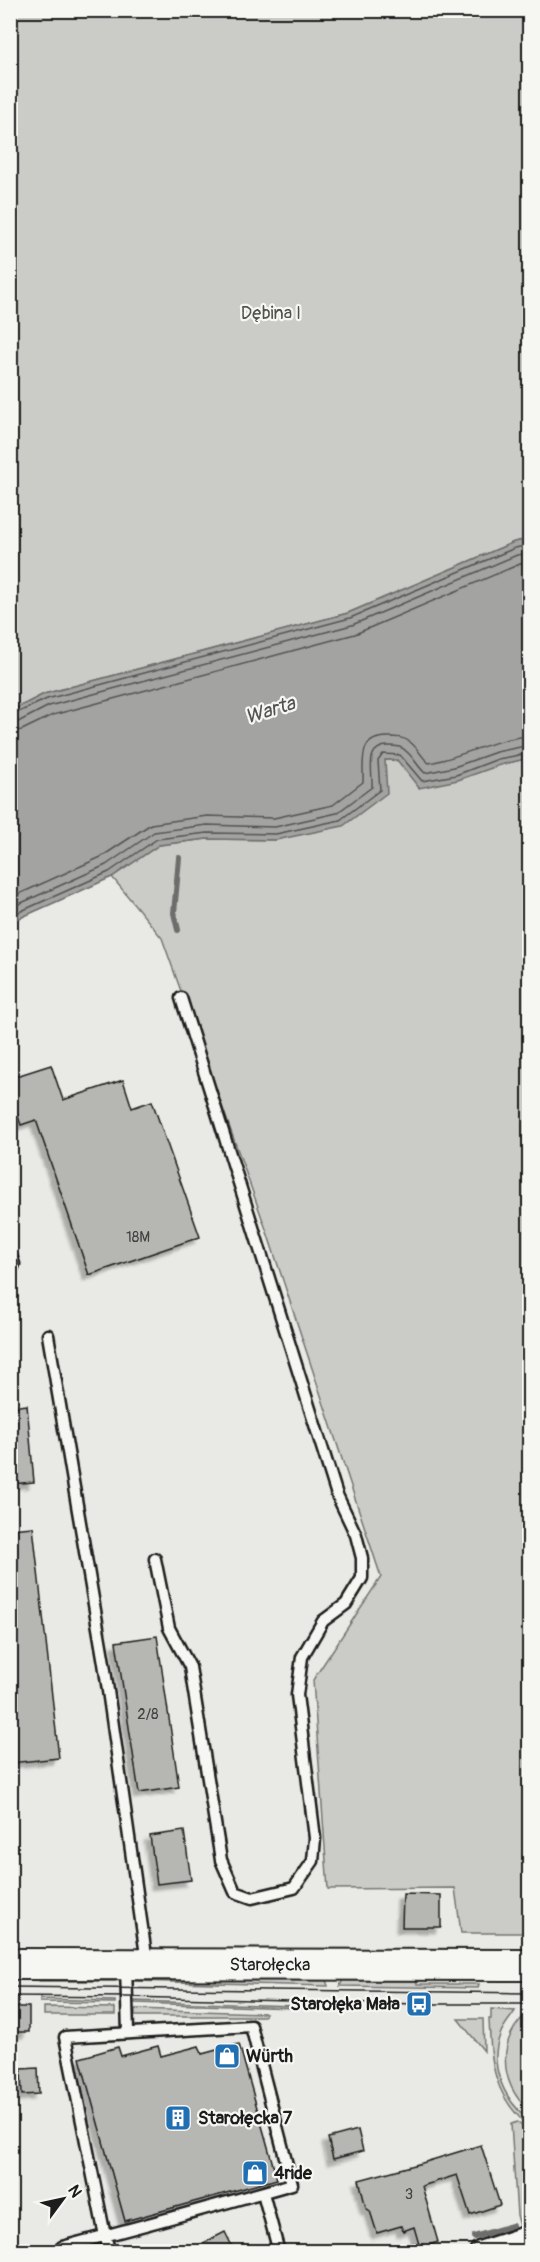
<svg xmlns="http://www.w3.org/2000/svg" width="540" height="2262" font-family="Pangolin,sans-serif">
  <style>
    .green { fill: #cbcbc7; stroke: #747472; stroke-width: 1.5 }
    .water { fill: #a3a3a1; stroke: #6d6d6c; stroke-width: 1.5 }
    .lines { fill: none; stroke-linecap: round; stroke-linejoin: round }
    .shore { stroke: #525251; stroke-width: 1.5 }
    .stream { stroke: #6d6d6c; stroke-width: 6 }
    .building { fill: #b6b6b3; stroke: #1c1c1c; stroke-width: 1.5; filter: url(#shadow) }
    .lane-casing { stroke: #1c1c1c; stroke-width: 15 }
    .street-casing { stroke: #1c1c1c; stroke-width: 26 }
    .secondary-casing { stroke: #1c1c1c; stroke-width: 34 }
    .lane { stroke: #f6f6f2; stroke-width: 10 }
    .street { stroke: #f6f6f2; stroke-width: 21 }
    .secondary { stroke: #f6f6f2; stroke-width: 30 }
    .tram { stroke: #1c1c1c; stroke-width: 1.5 }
    .labels { text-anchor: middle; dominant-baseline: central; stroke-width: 4.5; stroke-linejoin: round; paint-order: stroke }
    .number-label { font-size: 15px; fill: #424242 }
    .park-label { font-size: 18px; fill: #51514f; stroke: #f6f6f2 }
    .street-label { font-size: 18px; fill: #1c1c1c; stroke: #f6f6f2 }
    .poi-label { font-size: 18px; font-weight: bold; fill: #1c1c1c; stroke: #f6f6f2; text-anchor: start }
    .water-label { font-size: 20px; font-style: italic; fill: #525251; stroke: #f6f6f2 }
  </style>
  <defs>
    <filter id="shadow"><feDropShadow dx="-5.5" dy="5.5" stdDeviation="1.5" flood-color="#0004"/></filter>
  </defs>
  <rect width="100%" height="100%" fill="#e9e9e5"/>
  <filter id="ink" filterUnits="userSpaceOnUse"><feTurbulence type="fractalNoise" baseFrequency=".0167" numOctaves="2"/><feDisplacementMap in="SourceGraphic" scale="12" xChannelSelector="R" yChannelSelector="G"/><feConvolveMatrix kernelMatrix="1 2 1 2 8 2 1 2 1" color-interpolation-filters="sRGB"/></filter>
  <g filter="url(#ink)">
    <g class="green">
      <polygon points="11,11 529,11 529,539 514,542 348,613 44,694 11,711"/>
      <polygon points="529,758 529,1933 461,1933 455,1888 328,1889 313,1680 381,1577 267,1232 162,938 112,877 159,845 207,839 276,840 384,760 500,765"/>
      <polygon points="45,1976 112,1976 115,1981 40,1981"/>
      <polygon points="140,1976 325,1977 328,1986 135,1981"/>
      <polygon points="344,1977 416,1978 417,1984 479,1984 478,1988 340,1986"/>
      <polygon points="40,1999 115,2001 115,2003 40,2002"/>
      <polygon points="135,2001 328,2007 328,2009 135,2003"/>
      <polygon points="44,2007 115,2008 115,2015 44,2015"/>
      <polygon points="135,2009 266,2013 264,2016 135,2016"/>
      <path d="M491,2009L515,2011C510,2019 503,2026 500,2035C488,2067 505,2101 529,2120V2127C493,2095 491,2064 489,2019H491Z"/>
      <path d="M529,2012V2110C498,2084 497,2036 529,2012Z"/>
      <polygon points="458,2019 483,2019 484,2051"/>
      <polygon points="517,2122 529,2132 529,2227 521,2230 517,2215 511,2124"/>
    </g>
    <polygon class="water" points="529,539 529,758 500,765 458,780 419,788 397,760 385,760 387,793 343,826 276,840 207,839 159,845 112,877 11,922 11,711 44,694 348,613 514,542"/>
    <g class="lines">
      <g class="shore">
        <polyline points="10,716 47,699 350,618 515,548 530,545"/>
        <polyline points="10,723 18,722 49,706 352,625 517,555 530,553"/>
        <polyline points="10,732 22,730 53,715 355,634 520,564 530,562"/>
        <path d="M10,898L101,857L151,824L207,816L274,818L333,805L363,782C364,762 357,737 388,737C396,737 404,737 410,742C418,748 422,758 429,763C463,757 495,738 530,736"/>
        <path d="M10,908L106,865L154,832L207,825L275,827L337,813L372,787C373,771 364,746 389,746C396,746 402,746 407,752C414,758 418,767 425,773L454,767L496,752L530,745"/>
        <polyline points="10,916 109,872 157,839 207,833 276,834 340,820 380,790 378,761 383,754 400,755 422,781 456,775 498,759 530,753"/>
      </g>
      <g class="stream">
        <polyline points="178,930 174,913 179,858"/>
        <polyline points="474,2237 512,2226"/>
      </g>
    </g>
    <g class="building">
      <polygon points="51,1065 63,1100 123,1080 132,1108 152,1101 200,1237 89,1275 36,1120 21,1125 10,1093 10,1078"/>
      <polygon points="27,1405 34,1482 10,1484 10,1407"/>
      <polygon points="33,1527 59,1758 10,1763 10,1529"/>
      <polygon points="157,1636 179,1787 139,1793 116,1642"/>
      <polygon points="184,1831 191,1880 157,1884 150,1836"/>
      <polygon points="403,1894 441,1895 441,1927 402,1927"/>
      <rect x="10" y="2007" width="19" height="25"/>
      <polygon points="239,2044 277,2179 125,2221 80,2058 118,2047 121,2056 158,2046 161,2056 199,2046 202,2054"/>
      <polygon points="38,2068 39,2094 22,2095 21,2069"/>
      <polygon points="358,2130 363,2151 333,2159 328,2138"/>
      <polygon points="481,2145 500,2205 470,2215 457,2175 422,2186 438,2242 420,2248 414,2227 403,2231 401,2226 377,2233 370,2211 366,2208 359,2180 422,2163"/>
      <polygon points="225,2232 235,2252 186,2252"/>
    </g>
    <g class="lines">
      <defs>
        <g id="lane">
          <polyline points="10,1253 14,1264 10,1274"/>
          <polyline points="48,1335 104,1663 147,1962"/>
          <polyline points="155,1559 169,1628 190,1667 221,1860 235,1892 252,1898 294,1888 313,1861 315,1838 297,1695 302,1657 323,1621 346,1604 362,1578 362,1558 356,1535 337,1495 181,998"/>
          <polyline points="126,1967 128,2032"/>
          <polyline points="263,2193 279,2252"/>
          <path d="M62,2247C139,2227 215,2206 292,2184L251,2026L65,2037L105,2236L110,2252"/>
        </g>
        <polyline id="street" points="481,2252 530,2236"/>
        <g id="secondary">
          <path id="s1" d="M10,1964L530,1965"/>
        </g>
      </defs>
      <use href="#lane" class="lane-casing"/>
      <use href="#street" class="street-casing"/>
      <use href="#secondary" class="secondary-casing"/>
      <use href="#lane" class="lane"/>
      <use href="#street" class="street"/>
      <use href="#secondary" class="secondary"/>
      <g class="tram">
        <polyline points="10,1987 530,1993"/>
        <polyline points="10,1996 127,1997 419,2004 530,2004"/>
      </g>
    </g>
  </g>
  <defs>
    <symbol id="bus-square" viewBox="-11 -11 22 22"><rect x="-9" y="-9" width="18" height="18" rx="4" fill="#1f6fb2" stroke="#f6f6f2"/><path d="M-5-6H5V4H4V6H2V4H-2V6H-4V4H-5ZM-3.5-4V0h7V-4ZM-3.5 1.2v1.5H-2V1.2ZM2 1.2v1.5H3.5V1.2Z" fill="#fff"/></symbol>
    <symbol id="shop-square" viewBox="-11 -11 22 22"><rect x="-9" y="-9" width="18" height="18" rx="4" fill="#1f6fb2" stroke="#f6f6f2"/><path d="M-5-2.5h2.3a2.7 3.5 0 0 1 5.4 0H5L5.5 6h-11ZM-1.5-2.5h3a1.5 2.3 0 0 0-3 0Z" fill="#fff"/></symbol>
    <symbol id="building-square" viewBox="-11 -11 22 22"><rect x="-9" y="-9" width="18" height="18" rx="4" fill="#1f6fb2" stroke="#f6f6f2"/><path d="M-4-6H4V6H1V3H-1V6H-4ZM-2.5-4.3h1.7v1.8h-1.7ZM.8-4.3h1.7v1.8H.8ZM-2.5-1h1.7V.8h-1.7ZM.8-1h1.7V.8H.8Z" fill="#fff"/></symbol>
  </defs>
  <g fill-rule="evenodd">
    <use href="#bus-square" x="404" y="1989" width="30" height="30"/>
    <use href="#shop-square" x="212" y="2041" width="30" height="30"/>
    <use href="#building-square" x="163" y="2103" width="30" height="30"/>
    <use href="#shop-square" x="240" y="2158" width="30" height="30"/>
  </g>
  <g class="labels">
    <g class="number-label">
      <text x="138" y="1237">18M</text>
      <text x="148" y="1714">2/8</text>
      <text x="409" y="2194">3</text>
    </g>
    <g class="park-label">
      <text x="271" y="313">Dębina I</text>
    </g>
    <g class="street-label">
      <text stroke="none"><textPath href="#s1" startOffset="260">Starołęcka</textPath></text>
    </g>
    <g class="poi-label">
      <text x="400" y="2004" text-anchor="end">Starołęka Mała</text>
      <text x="246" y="2056">Würth</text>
      <text x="198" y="2118">Starołęcka 7</text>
      <text x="274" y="2173">4ride</text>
    </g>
    <g class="water-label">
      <text transform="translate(270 710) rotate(-17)">Warta</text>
    </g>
  </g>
  <rect width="540" height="2262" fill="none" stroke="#f6f6f2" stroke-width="36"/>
  <rect x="18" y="18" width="504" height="2226" fill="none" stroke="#1c1c1c" stroke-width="2" filter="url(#ink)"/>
  <g transform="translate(63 2199) rotate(57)" stroke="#f6f6f2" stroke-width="4.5" paint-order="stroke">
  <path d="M0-4.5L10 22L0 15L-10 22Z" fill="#1c1c1c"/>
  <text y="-9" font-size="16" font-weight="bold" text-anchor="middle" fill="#1c1c1c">N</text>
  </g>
</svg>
